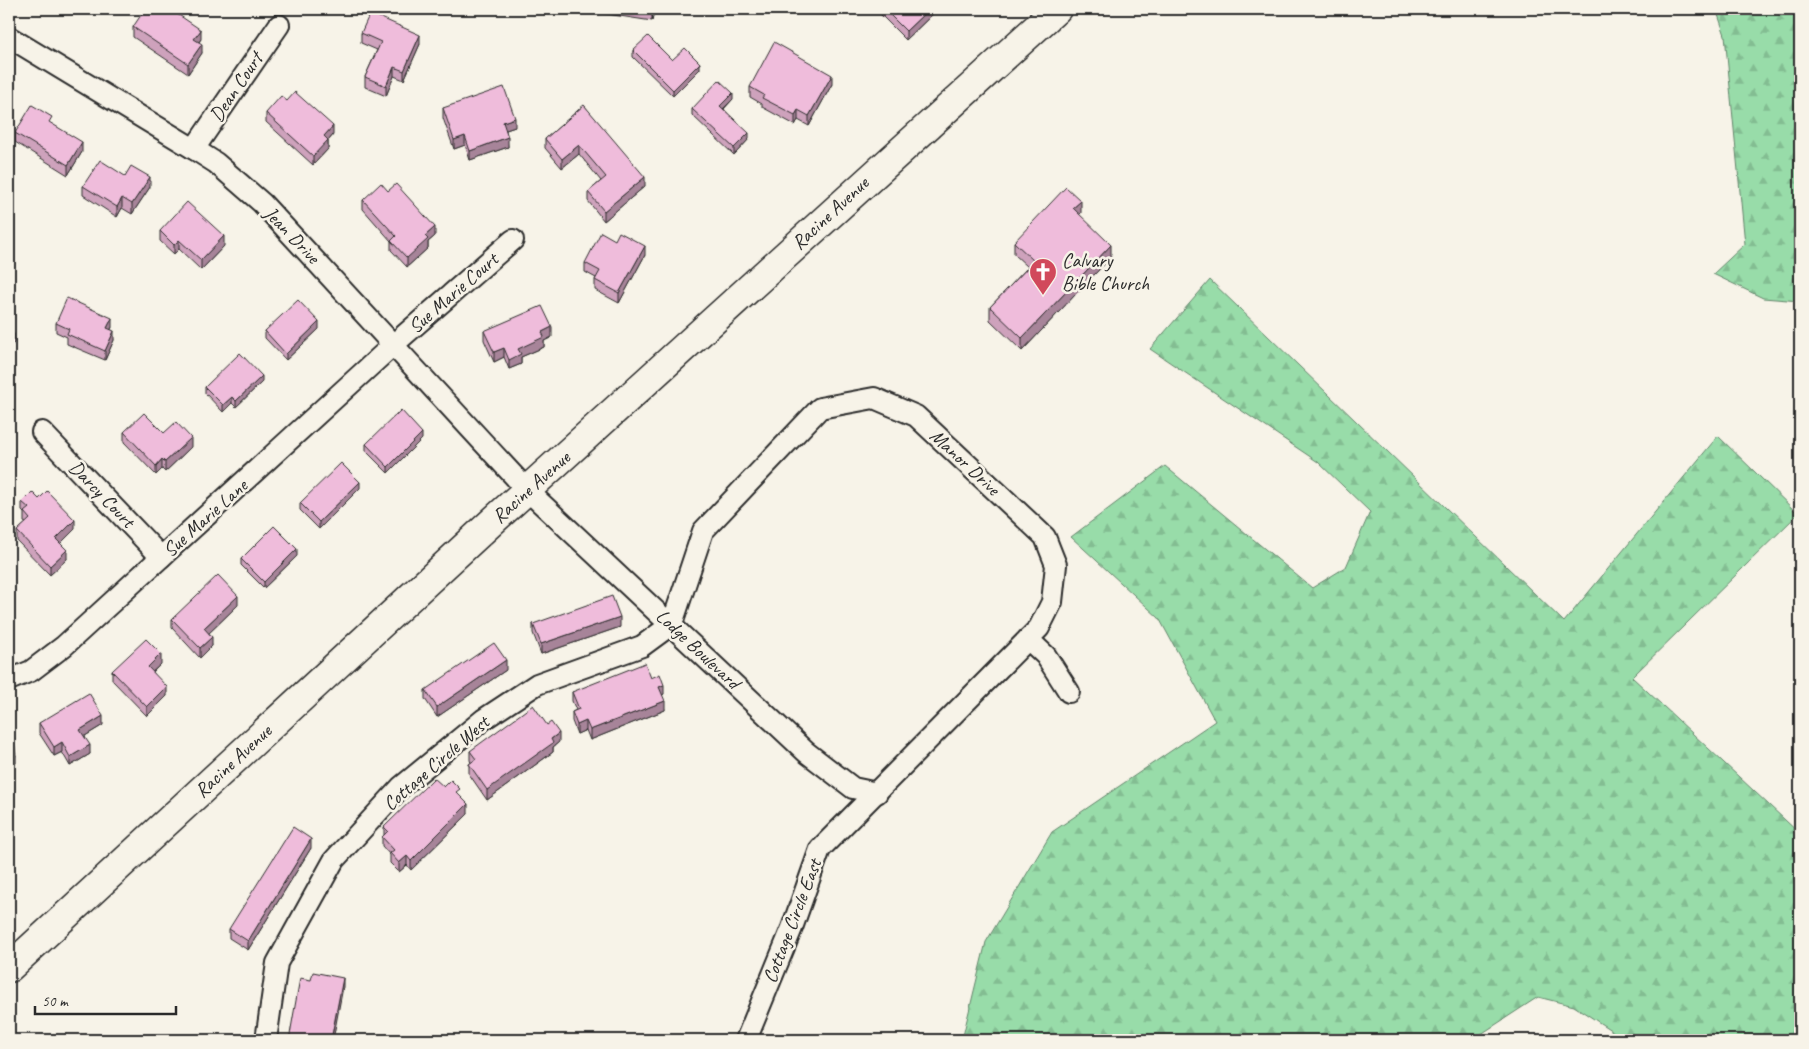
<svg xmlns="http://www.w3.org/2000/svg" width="1809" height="1049" font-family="Caveat,sans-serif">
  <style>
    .forest { fill: url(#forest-firs); stroke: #62846a }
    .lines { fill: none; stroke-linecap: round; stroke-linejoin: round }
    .minor-casing { stroke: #2b2b2b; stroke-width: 24 }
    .secondary-casing { stroke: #2b2b2b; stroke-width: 31 }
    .minor { stroke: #f7f3e8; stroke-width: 20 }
    .secondary { stroke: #f7f3e8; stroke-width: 28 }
    .wall { fill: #cea2bc; stroke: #2b2b2b }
    .shaded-wall { fill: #a78499; stroke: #2b2b2b }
    .building { fill: #efbcdb; stroke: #2b2b2b }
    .labels { text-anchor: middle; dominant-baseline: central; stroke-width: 5; stroke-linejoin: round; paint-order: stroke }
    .street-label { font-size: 20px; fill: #2b2b2b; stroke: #f7f3e8 }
    .poi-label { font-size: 20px; fill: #2b2b2b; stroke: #f7f3e8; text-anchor: start }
  </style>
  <defs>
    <pattern id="forest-firs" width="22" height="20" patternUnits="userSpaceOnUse" patternTransform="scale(1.25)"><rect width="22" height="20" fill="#98dca9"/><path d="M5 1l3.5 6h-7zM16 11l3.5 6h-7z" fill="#83bd92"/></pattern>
  </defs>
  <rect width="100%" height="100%" fill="#f7f3e8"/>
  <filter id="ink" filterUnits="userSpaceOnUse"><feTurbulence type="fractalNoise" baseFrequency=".02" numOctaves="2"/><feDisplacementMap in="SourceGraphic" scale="10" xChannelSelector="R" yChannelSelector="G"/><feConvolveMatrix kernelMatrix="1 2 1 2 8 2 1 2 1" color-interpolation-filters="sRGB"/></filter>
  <g filter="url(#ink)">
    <g class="forest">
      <polygon points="1716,9 1800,9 1800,301 1763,298 1713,274 1745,244 1725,35"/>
      <polygon points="1210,280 1564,622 1718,436 1798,514 1632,677 1800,834 1800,1040 1626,1040 1574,1006 1538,997 1472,1040 962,1040 986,942 1052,832 1215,721 1159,618 1071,537 1165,466 1312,588 1346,567 1370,512 1318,462 1150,349"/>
    </g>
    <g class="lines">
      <defs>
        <g id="minor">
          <polyline points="9,37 194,149 216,163 262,203 527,490 806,752 853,788 877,793"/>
          <polyline points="194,149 279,25"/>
          <polyline points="42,432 161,557"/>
          <polyline points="1028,639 1046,656 1069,692"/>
          <polyline points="9,680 31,671 64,646 393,345 513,240"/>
          <polyline points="266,1040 277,963 334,860 401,787 484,719 537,684 642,646 672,624 703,531 820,408 874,398 916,416 1045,537 1056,565 1052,602 1039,628 820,849 792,928 746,1040"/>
        </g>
        <polyline id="secondary" points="9,968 495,519 1057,9"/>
      </defs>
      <use href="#minor" class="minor-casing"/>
      <use href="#secondary" class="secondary-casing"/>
      <use href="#minor" class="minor"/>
      <use href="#secondary" class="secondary"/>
    </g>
    <g class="wall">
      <polygon points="600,9 654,9 652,21 600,13"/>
      <polygon points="875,9 938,9 906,40"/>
      <polygon points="150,11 201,39 199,42 202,53 188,74 133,37 133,27"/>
      <polygon points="361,33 420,44 404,80 394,76 386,96 365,87 365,77 377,50 361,43"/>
      <polygon points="633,50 672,60 700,69 673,96 633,57"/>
      <polygon points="832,84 809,126 798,120 795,125 762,107 762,104 750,97 750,87"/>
      <polygon points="733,99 724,109 749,139 734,155 692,115 692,109"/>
      <polygon points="287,101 333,135 328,141 328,149 313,165 266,122 266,113"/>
      <polygon points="584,105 645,186 604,221 588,201 588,192 601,181 579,154 562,168 545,148 545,139"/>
      <polygon points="443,108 515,127 506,130 508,147 470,160 465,145 454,149 443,118"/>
      <polygon points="52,124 82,152 68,175 15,142 15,133"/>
      <polygon points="125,176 150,187 132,214 122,208 117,217 83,195 83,186"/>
      <polygon points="388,191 435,236 428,242 428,248 407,267 391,250 391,241 363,209 363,200"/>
      <polygon points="1081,213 1079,214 1111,257 1022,351 990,320 990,307 1028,267 1014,254 1014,242"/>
      <polygon points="160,231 224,246 201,270 179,249 174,254 160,241"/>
      <polygon points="645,255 619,303 595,290 595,280 596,278 585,272 585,263"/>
      <polygon points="56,323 112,327 111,329 114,340 105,360 67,344 67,337 56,332"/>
      <polygon points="319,329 286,360 265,338 265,331"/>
      <polygon points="484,331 552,337 544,341 544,347 521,357 521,364 509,369 504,357 494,362 484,340"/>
      <polygon points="262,382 236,407 232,403 223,412 205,393 205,387"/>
      <polygon points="124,432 164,433 191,447 165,472 162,469 156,475 124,442"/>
      <polygon points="422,439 388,473 366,451 366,444"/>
      <polygon points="360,488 319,529 300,510 300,503"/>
      <polygon points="39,499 75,529 60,543 67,559 50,575 17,541 17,531 26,523 24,522 24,513 22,511 22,502"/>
      <polygon points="297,556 264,588 241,565 241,559"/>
      <polygon points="238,605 209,633 212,646 200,658 172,628 172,619"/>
      <polygon points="533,624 620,627 541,654 533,633"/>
      <polygon points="161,664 153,672 167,696 147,716 112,680 112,671"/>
      <polygon points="506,670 437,717 425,699 425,690"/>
      <polygon points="651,678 664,694 662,695 665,710 590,740 586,730 577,734 572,721 572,712 576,710 572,701 572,692"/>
      <polygon points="39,723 103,725 85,736 90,754 70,766 62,752 54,756 39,733"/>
      <polygon points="9,734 16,756 16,763 9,764"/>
      <polygon points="559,742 553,747 553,752 487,800 469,774 469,764 471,763 470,760 470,751"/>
      <polygon points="460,796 468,814 411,870 407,865 399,872 390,863 390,855 382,846 382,837 384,835 384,827"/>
      <polygon points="311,848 248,950 229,938 229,929"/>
    </g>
    <g class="shaded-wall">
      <polygon points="653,9 654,9 652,21 652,12"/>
      <polygon points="929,9 938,9 906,40 906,31"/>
      <polygon points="201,30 201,39 194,48 194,39"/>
      <polygon points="420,35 420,44 404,80 404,71"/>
      <polygon points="202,44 202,53 188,74 188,64"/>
      <polygon points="700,63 700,69 673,96 673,90"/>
      <polygon points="394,67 394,76 386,96 386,86"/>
      <polygon points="832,75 832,84 809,126 809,116"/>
      <polygon points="733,93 733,99 720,112 720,106"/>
      <polygon points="798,110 798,120 795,125 795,115"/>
      <polygon points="515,118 515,127 503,131 503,122"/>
      <polygon points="333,126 333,135 328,141 328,149 313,165 313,156 324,136"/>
      <polygon points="749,133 749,139 734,155 734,148"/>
      <polygon points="465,136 465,145 454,149 454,140"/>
      <polygon points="508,137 508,147 470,160 470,151"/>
      <polygon points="82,142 82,152 68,175 68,165"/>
      <polygon points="579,145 579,154 562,168 562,159"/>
      <polygon points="150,177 150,187 132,214 132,204"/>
      <polygon points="645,177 645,186 604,221 604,211"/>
      <polygon points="122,198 122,208 117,217 117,207"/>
      <polygon points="1081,201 1081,213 1073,221 1073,208"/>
      <polygon points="435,227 435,236 428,242 428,248 407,267 407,258 425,236"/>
      <polygon points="224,236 224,246 201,270 201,260"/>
      <polygon points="179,240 179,249 174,254 174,245"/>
      <polygon points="1111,245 1111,257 1022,351 1022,338"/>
      <polygon points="645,246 645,255 619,303 619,293"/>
      <polygon points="112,318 112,327 107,337 107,328"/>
      <polygon points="319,322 319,329 286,360 286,354"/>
      <polygon points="552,327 552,337 544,341 544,347 521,357 521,364 509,369 509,360 518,349 542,332"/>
      <polygon points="114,331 114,340 105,360 105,351"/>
      <polygon points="14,334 14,343 9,348 9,338"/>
      <polygon points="504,348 504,357 494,362 494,352"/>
      <polygon points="262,376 262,382 236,407 236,401"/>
      <polygon points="232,397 232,403 223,412 223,405"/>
      <polygon points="422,433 422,439 388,473 388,467"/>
      <polygon points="191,438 191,447 165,472 165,462"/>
      <polygon points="162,459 162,469 156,475 156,466"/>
      <polygon points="360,482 360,488 319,529 319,522"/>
      <polygon points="75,520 75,529 56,548 56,539"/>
      <polygon points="297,549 297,556 264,588 264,582"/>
      <polygon points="67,550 67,559 50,575 50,566"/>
      <polygon points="238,596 238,605 204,638 204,628"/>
      <rect x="9" y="601" width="1" height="9"/>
      <polygon points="620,617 620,627 541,654 541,644"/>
      <polygon points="212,637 212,646 200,658 200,648"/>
      <polygon points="161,654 161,664 148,676 148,667"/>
      <polygon points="506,660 506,670 437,717 437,707"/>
      <polygon points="664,685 664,694 659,696 659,687"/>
      <polygon points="167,687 167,696 147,716 147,707"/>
      <polygon points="665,701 665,710 590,740 590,730"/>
      <polygon points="103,716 103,725 80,739 80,730"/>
      <polygon points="586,721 586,730 577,734 577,725"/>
      <polygon points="559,733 559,742 553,747 553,752 487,800 487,790"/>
      <polygon points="62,742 62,752 54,756 54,747"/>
      <polygon points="90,745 90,754 70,766 70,757"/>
      <polygon points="468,804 468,814 411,870 411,861"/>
      <polygon points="311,839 311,848 248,950 248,941"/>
      <polygon points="407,856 407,865 399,872 399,863"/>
      <polygon points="343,978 343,987 333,1040 331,1040"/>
    </g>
    <g class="building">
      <polygon points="145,9 150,11 151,9 170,9 201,30 194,39 202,44 188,64 133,27"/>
      <polygon points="631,9 653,9 652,12"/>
      <polygon points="884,9 929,9 906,31"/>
      <polygon points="370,13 420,35 404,71 394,67 386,86 365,77 381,42 361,33"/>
      <polygon points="648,36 672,60 685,48 700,63 673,90 633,50"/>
      <polygon points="774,42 832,75 809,116 798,110 795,115 762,98 764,95 750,87"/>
      <polygon points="719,80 733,93 720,106 749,133 734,148 692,109"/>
      <polygon points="504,87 515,118 503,122 508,137 470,151 465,136 454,140 443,108"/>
      <polygon points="295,92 333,126 324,136 328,140 313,156 266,113 281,96 287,101"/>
      <polygon points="32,105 52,117 49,122 82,142 68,165 15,133"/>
      <polygon points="584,105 645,177 604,211 588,192 606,177 579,145 562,159 545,139"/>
      <polygon points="100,160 125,176 131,166 150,177 132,204 122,198 117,207 83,186"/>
      <polygon points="381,183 388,191 396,184 435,227 425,236 428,239 407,258 391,241 396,236 363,200"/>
      <polygon points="1066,187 1081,201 1073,208 1111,245 1022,338 990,307 1034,261 1014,242"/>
      <polygon points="187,202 224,236 201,260 179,240 174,245 160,231"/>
      <polygon points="601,232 615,240 619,232 645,246 619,293 595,280 600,271 585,263"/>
      <polygon points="67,298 112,318 107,328 114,331 105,351 67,334 69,329 56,323"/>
      <polygon points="298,300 319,322 286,354 265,331"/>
      <polygon points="542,306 552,327 542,332 544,337 518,349 521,354 509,360 504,348 494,352 484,331"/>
      <polygon points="9,328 14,334 9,338"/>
      <polygon points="240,353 262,376 236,401 232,397 223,405 205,387"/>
      <polygon points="401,410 422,433 388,467 366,444"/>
      <polygon points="144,413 164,433 176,422 191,438 165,462 162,459 156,466 124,432"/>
      <polygon points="341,463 360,482 319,522 300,503"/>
      <polygon points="47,491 75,520 56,539 67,550 50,566 17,531 30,519 24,512 29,508 22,502 32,492 39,499"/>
      <polygon points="274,526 297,549 264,582 241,559"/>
      <polygon points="218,575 238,596 204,628 212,637 200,648 172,619"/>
      <polygon points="612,596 620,617 541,644 533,624"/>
      <polygon points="146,639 161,654 148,667 167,687 147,707 112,671"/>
      <polygon points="494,643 506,660 437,707 425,690"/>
      <polygon points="645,663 651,678 660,674 664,685 659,687 665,701 590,730 586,721 577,725 572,712 579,709 572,692"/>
      <polygon points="89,693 103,716 80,730 90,745 70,757 62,742 54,747 39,723"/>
      <polygon points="533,705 547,725 551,722 559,733 551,739 553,743 487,790 469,764 476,759 470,751"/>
      <polygon points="13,733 16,756 9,757 9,734"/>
      <polygon points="434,778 444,787 451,780 460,789 456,792 468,804 411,861 407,856 399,863 390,853 394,850 382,837 388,831 384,827"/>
      <polygon points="293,827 311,839 248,941 229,929"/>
      <polygon points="313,972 343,978 331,1040 289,1040 300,978 311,980"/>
    </g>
  </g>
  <defs>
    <symbol id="church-pin" viewBox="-11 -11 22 30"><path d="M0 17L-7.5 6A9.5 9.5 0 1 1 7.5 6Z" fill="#d1495b" stroke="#f7f3e8"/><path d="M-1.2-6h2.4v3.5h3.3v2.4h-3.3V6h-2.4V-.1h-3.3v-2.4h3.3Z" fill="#fff"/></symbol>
  </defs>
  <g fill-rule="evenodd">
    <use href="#church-pin" x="1027" y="256" width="32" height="43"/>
  </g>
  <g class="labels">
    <g class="street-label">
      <text transform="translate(236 87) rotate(-56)">Dean Court</text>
      <text transform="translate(830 213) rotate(-43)">Racine Avenue</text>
      <text transform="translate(292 235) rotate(46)">Jean Drive</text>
      <text transform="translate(453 293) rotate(-41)">Sue Marie Court</text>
      <text transform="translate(965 462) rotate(43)">Manor Drive</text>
      <text transform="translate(531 487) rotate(-42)">Racine Avenue</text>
      <text transform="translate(102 494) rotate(46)">Darcy Court</text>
      <text transform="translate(205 518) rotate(-42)">Sue Marie Lane</text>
      <text transform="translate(698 649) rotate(43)">Lodge Boulevard</text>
      <text transform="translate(233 761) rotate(-43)">Racine Avenue</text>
      <text transform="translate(436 763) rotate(-41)">Cottage Circle West</text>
      <text transform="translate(792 921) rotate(-69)">Cottage Circle East</text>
    </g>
    <g class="poi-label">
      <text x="1062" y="260">Calvary<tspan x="1062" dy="23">Bible Church</tspan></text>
    </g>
  </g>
  <rect width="1809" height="1049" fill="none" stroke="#f7f3e8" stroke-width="30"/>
  <rect x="15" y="15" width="1779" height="1019" fill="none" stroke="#2b2b2b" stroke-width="2" filter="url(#ink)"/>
  <path d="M35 1006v8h141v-8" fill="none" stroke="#2b2b2b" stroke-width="2.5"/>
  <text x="42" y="1006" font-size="15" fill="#2b2b2b" stroke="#f7f3e8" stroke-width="4" paint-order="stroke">50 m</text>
</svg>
